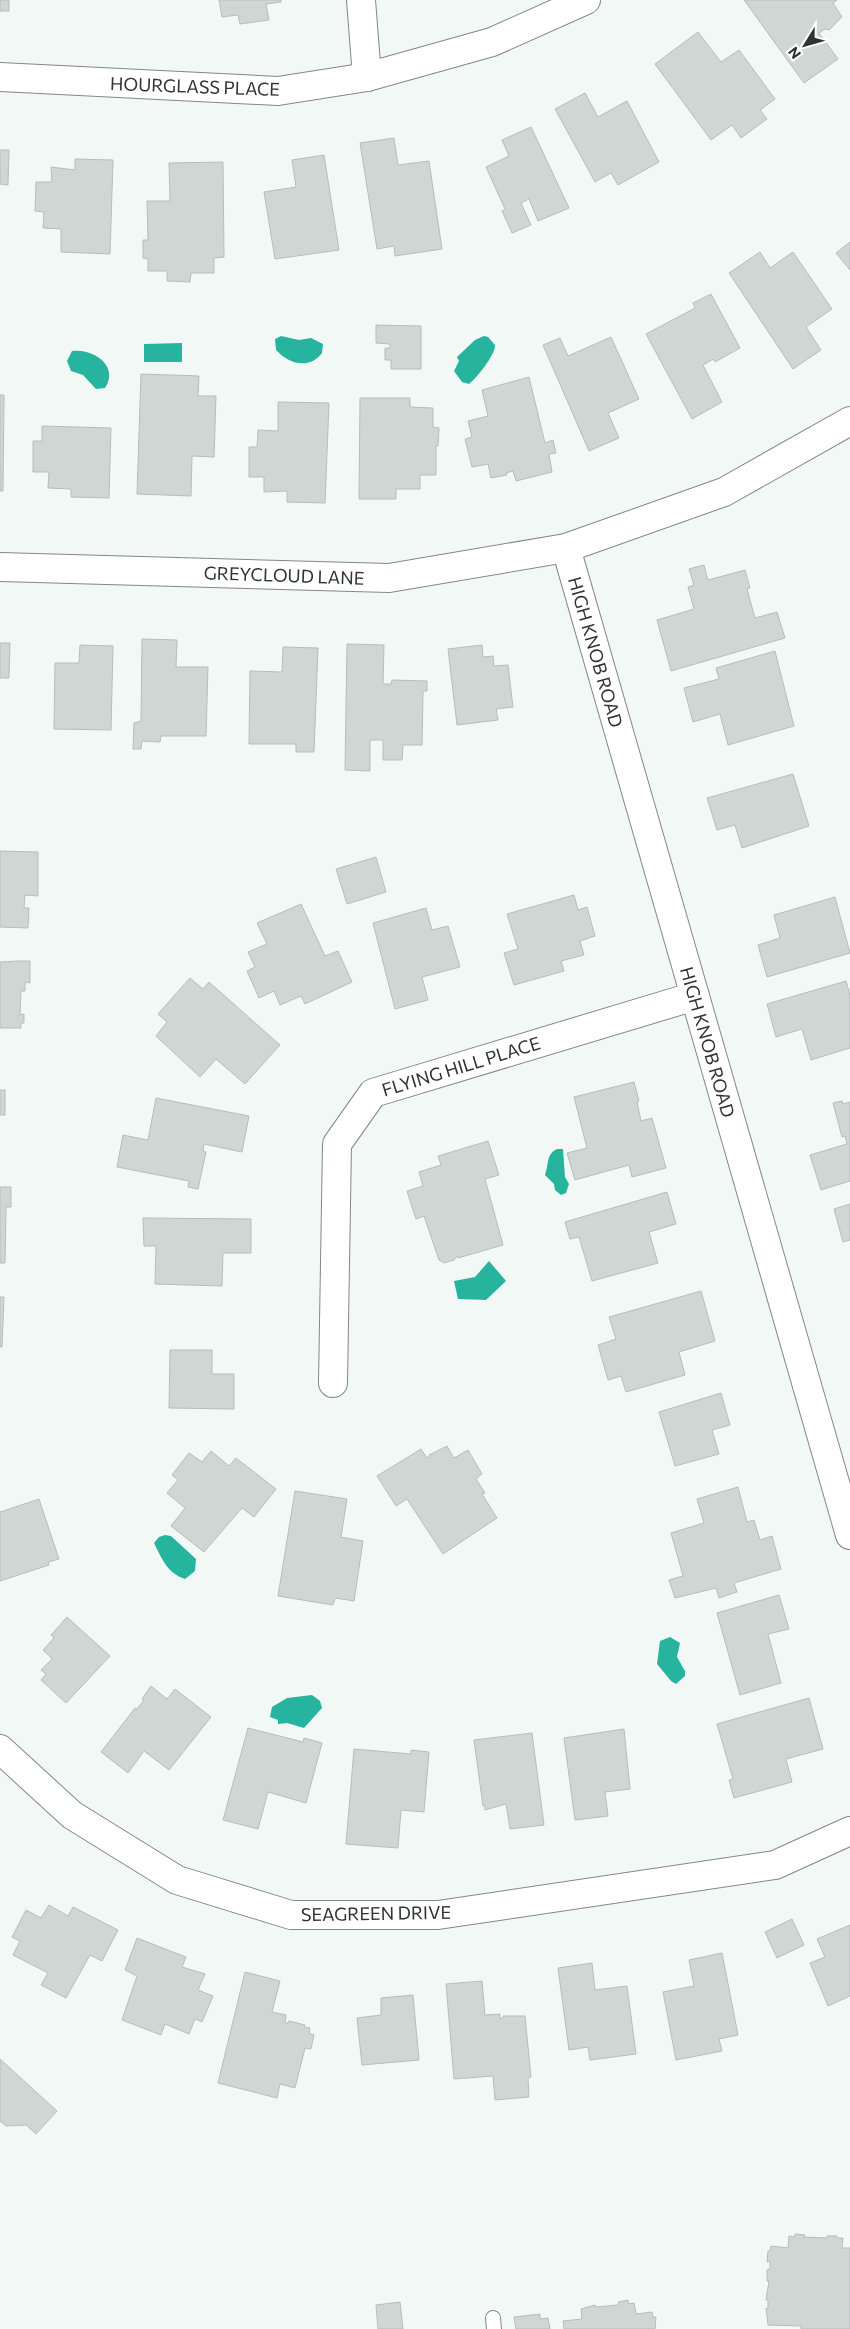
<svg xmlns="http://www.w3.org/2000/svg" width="850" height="2329" font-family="Commissioner,sans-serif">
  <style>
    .water { fill: #27b49f }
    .building { fill: #d0d6d4; stroke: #b7bdbc }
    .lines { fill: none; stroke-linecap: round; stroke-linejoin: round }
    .service-casing { stroke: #828886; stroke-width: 16 }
    .minor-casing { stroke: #828886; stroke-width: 30 }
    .service { stroke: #fff; stroke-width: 14 }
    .minor { stroke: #fff; stroke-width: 28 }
    .labels { text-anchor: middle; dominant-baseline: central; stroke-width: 5; stroke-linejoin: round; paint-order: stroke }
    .street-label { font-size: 18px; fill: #303332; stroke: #fff }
  </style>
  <rect width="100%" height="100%" fill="#f1f8f6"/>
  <g class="water">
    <path d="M281,336L299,340L311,338L323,344L322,353C309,370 289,364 276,350L275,339Z"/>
    <path d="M484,336L488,337L495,345C496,354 476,379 469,384L462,382L454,371L459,361L457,357L475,340Z"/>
    <polygon points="182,343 182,362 144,362 144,344"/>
    <path d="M72,351C93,348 120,366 105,388L96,389L83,375L71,371L67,361Z"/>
    <path d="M557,1149H563L565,1177L569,1184L566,1193L561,1195L555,1190L554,1184L545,1175C549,1164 546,1154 557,1149Z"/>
    <polygon points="489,1261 506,1281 486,1300 458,1299 454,1281 475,1277"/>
    <path d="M165,1535L171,1536L196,1559L195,1571L185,1579C167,1573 162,1559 154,1543L159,1537Z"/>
    <polygon points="670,1637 680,1643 677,1657 685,1671 685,1676 676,1684 671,1681 657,1664 660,1641"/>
    <polygon points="312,1695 320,1701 322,1708 304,1728 287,1723 278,1724 278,1720 270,1717 272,1707 287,1698"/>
  </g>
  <g class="building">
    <rect x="0" y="0" width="9" height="11"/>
    <polygon points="219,0 281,0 281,2 266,4 269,20 240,24 238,15 222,17"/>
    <polygon points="744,0 837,0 833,3 842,17 829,30 825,29 819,33 838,59 804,83"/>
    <polygon points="698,32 721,62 739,50 775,99 760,110 767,119 741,138 732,125 711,140 655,64"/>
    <polygon points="585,93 598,117 627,101 659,162 618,185 611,173 595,182 555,109"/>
    <polygon points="531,127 569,208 538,221 529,199 521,203 531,225 512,233 502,211 505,209 486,167 509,156 502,140"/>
    <polygon points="394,138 398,165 429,161 442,249 395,256 394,246 377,249 360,143"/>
    <polygon points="0,150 9,150 8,185 0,184"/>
    <polygon points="324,155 339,250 275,259 264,192 296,187 292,160"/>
    <polygon points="75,159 113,160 110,254 61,252 61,229 43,228 44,212 35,211 36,182 52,182 51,167 75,170"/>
    <polygon points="223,162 224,257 214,258 214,273 191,273 190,282 167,281 167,271 148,271 148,259 143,258 143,240 148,240 147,201 170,201 169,163"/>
    <polygon points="850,242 850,270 836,253"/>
    <polygon points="760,252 770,268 793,252 832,309 806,327 821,350 793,369 729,273"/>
    <polygon points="711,294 740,348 715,362 713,359 703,365 722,402 692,419 646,334 695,308 693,303"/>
    <polygon points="376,325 421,326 421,369 391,369 391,360 385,360 385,348 390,348 390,344 376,343"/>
    <polygon points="611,337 639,399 608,413 619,438 589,451 543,345 560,338 568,356"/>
    <polygon points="141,374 199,376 198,396 216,396 214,457 192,456 191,496 137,494"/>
    <polygon points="529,377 545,443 553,440 556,453 549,454 552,472 516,481 513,471 506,473 507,475 491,478 488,464 472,467 465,439 472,437 468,421 488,416 482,390"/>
    <polygon points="0,395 4,395 3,491 0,491"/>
    <polygon points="360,398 410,398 410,407 433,408 433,427 439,428 438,446 436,446 436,475 420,475 420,489 396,489 396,499 359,499"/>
    <polygon points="278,402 329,403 325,503 287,502 287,491 264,492 264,477 249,477 249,447 257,447 258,430 278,431"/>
    <polygon points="42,426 111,428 109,498 71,497 71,489 48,488 49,472 33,472 33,441 42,441"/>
    <polygon points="704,565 708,580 745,570 750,588 747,589 755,618 777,612 785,638 671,671 657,620 694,609 688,587 694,585 689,569"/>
    <polygon points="142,639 177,640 176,667 208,667 206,736 161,736 160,742 142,741 141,749 133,749 134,723 141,721"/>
    <polygon points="0,643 10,643 9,678 0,678"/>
    <polygon points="347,644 384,645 383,684 391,684 392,680 427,681 427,691 423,691 422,745 403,745 402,760 383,760 383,740 370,740 370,771 345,770"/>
    <polygon points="80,645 113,646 111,730 54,729 55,663 79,663"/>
    <polygon points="482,645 483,657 493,656 494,666 508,665 513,707 496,709 498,720 457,725 448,649"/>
    <polygon points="283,647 318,648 314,752 296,752 296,744 249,744 250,671 282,672"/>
    <polygon points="775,651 794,726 728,745 720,714 693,722 684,688 719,679 716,668"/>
    <polygon points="793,774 809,826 742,848 735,825 717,830 707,798"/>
    <polygon points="0,851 38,852 38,896 25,895 24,908 29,908 28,928 0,927"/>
    <polygon points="376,857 386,892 347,904 336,869"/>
    <polygon points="574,895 578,910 587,907 595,936 580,941 584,955 561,961 564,971 514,985 504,953 518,949 507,914"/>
    <polygon points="835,897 850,953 767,977 758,945 780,938 774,915"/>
    <polygon points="301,904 325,956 338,951 352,982 305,1004 301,996 280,1005 274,991 259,998 247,971 255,967 248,952 267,944 257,923"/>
    <polygon points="426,908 432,930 448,926 460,967 422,977 428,1000 395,1009 373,923"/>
    <polygon points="18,961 30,961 30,983 25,982 25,991 21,991 20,1015 24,1014 24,1023 21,1023 21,1028 0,1028 0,962"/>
    <polygon points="190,978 203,989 209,982 280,1045 245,1084 216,1059 200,1077 156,1036 167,1022 158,1014"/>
    <polygon points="846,981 850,995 850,1048 811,1060 802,1029 776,1037 767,1004"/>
    <polygon points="634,1082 639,1101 637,1102 641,1121 652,1118 666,1168 632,1177 629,1165 575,1180 567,1153 587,1148 574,1097"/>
    <rect x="0" y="1090" width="5" height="25"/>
    <polygon points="156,1098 249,1116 242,1152 204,1144 203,1151 206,1152 198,1189 188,1187 189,1181 117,1167 123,1135 148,1140"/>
    <polygon points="842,1101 843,1104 850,1102 850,1181 821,1190 810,1155 847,1144 845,1136 842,1137 833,1103"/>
    <polygon points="488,1141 499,1175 485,1179 503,1245 458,1258 457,1256 454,1260 444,1263 439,1260 424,1216 416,1219 407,1191 423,1186 419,1172 441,1165 438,1156"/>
    <polygon points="0,1187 11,1187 11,1207 6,1207 5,1263 0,1263"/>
    <polygon points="667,1192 676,1224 649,1232 658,1263 592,1281 579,1237 570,1239 565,1222"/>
    <polygon points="850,1204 850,1240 843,1242 834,1209"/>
    <polygon points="143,1218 251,1219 251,1253 223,1253 222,1286 155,1284 156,1246 144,1246"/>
    <polygon points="701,1291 715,1341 679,1352 685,1375 626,1392 621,1376 608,1380 598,1345 616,1339 609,1317"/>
    <polygon points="0,1297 4,1297 2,1347 0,1347"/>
    <polygon points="170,1350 212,1350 212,1374 234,1374 234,1409 169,1408"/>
    <polygon points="721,1393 730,1425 712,1430 719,1454 675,1466 659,1412"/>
    <polygon points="447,1446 454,1458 468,1450 482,1474 476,1479 485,1493 482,1494 497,1518 443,1554 407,1499 396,1506 377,1476 421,1449 427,1458 430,1456 429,1455"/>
    <polygon points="211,1451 229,1466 236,1458 276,1489 254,1517 242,1508 204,1552 171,1526 185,1508 167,1493 178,1480 172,1475 189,1453 202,1462"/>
    <polygon points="738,1487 747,1522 754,1520 760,1540 772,1536 781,1569 734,1583 737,1592 719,1598 716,1588 675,1598 669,1580 683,1576 671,1533 704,1523 697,1499"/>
    <polygon points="295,1491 347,1499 341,1537 363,1541 354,1601 335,1598 333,1605 278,1596"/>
    <polygon points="39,1499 59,1559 48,1562 49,1565 0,1581 0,1512"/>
    <polygon points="779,1595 789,1629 768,1634 781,1683 740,1695 717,1613"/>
    <polygon points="67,1617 110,1656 66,1703 41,1680 46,1674 41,1670 52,1659 43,1650 54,1638 51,1635"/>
    <polygon points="151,1686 167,1699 175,1689 211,1717 169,1770 144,1751 128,1773 101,1752 135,1708 137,1709 144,1700 142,1699"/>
    <polygon points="809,1698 823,1749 786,1759 792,1782 734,1798 729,1780 733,1779 717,1724"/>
    <polygon points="248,1728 303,1742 304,1738 322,1743 306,1803 268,1792 258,1829 223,1820"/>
    <polygon points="624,1729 630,1789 605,1792 608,1816 575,1820 564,1738"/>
    <polygon points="532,1733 544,1825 510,1829 506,1804 485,1810 485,1806 483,1806 474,1740"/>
    <polygon points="354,1749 411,1754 411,1750 429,1752 424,1812 401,1810 398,1848 346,1844"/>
    <polygon points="49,1905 68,1916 73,1907 118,1930 102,1961 90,1955 66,1998 41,1985 48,1973 13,1955 20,1941 12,1937 26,1910 41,1918"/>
    <polygon points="792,1919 804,1945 777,1958 765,1932"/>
    <polygon points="850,1925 850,1996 828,2006 810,1963 825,1957 817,1939"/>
    <polygon points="137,1938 186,1957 182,1967 205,1974 198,1990 213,1996 202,2022 195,2019 189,2034 165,2024 161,2035 122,2020 137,1976 125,1970"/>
    <polygon points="722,1953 738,2035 719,2039 722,2051 676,2060 663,1992 694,1986 689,1960"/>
    <polygon points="592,1963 595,1990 627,1986 636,2054 590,2060 588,2047 569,2050 558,1968"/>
    <polygon points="245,1972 280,1981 272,2012 286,2015 285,2023 288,2023 289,2021 305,2025 304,2027 310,2028 309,2033 314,2035 311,2049 305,2048 295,2088 280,2084 277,2098 218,2083"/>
    <polygon points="482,1981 485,2015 500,2014 500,2019 503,2018 503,2016 525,2016 531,2077 528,2078 529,2097 495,2100 493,2076 454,2079 446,1984"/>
    <polygon points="413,1995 419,2060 362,2065 357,2018 381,2015 381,1998"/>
    <polygon points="0,2059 57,2111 36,2134 26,2125 6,2126 0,2121"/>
    <polygon points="795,2234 805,2235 804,2237 827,2238 827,2236 837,2236 837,2238 843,2238 842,2248 850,2248 850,2329 801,2329 801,2326 768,2325 766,2308 768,2309 768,2300 766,2300 769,2281 767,2281 767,2270 770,2269 770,2261 767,2262 768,2251 770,2251 771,2246 788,2248 789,2236 795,2237"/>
    <polygon points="628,2300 629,2304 634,2303 636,2314 652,2312 653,2317 656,2317 655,2329 564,2329 563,2321 582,2319 581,2309 595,2305 595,2307 619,2305 618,2302"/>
    <polygon points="400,2302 403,2329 378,2329 376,2305"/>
    <polygon points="540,2314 540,2319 548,2318 550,2329 516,2329 514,2317"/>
  </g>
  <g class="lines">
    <defs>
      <polyline id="service" points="493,2318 494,2329"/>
      <g id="minor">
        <polyline points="361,0 367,77"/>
        <polyline points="0,77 278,91 367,77 492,42 586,0"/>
        <polyline points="566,548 850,1535"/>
        <polyline points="0,567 389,578 566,548 724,492 850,421"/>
        <polyline points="333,1383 337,1144 373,1093 695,996"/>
        <polyline points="0,1749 72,1815 177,1880 291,1915 438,1915 775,1865 850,1831"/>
      </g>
    </defs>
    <use href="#service" class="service-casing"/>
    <use href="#minor" class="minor-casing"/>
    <use href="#service" class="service"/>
    <use href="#minor" class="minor"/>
  </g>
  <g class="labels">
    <g class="street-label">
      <text transform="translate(195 86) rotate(2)">HOURGLASS PLACE</text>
      <text transform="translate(284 575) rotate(2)">GREYCLOUD LANE</text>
      <text transform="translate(596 652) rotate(74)">HIGH KNOB ROAD</text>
      <text transform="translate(708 1042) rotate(74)">HIGH KNOB ROAD</text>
      <text transform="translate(461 1066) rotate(-17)">FLYING HILL PLACE</text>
      <text transform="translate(376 1913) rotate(-1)">SEAGREEN DRIVE</text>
    </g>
  </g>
  <g transform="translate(805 45) rotate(233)" stroke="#ffffff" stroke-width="4" paint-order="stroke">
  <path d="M0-4L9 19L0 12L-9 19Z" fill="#303332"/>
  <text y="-8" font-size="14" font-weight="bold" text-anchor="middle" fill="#303332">N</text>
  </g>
</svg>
